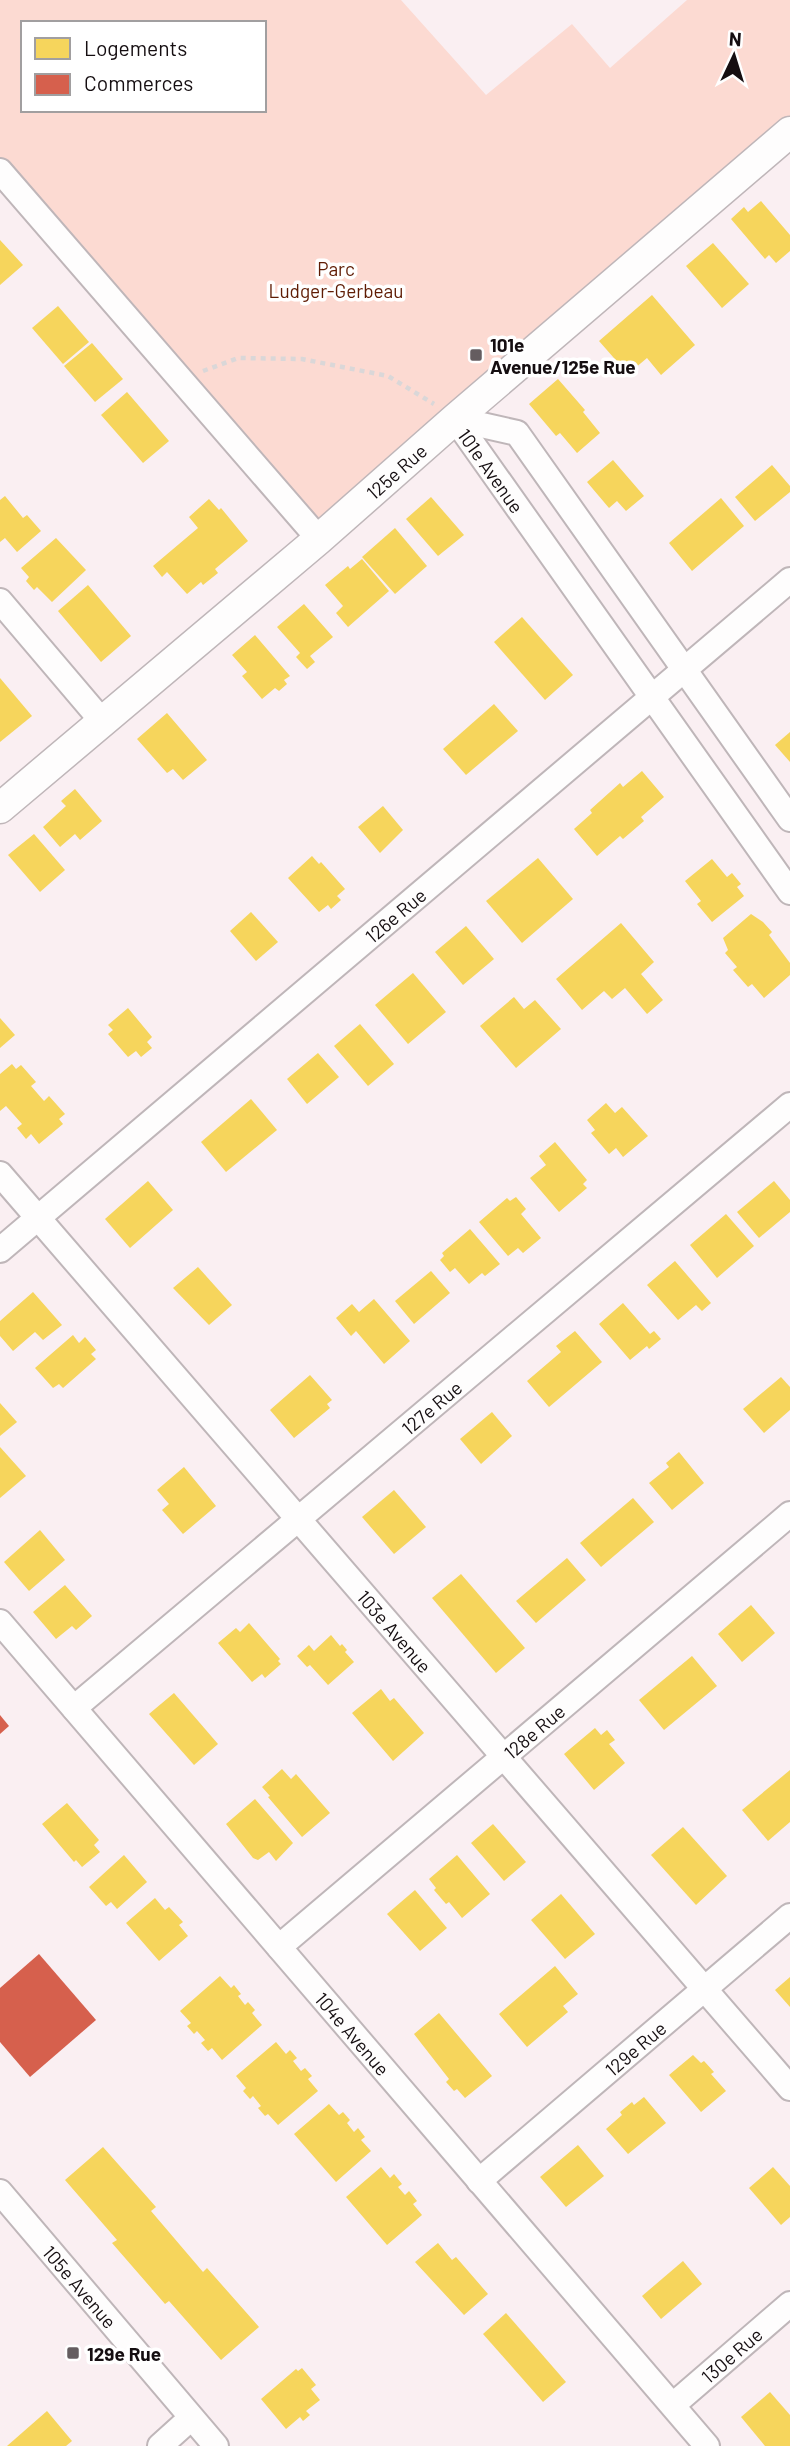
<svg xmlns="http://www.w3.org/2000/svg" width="790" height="2446" font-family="Barlow,sans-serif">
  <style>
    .green { fill: #fcdad2; fill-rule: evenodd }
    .homes { fill: #f6d55c }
    .shops { fill: #d6604d }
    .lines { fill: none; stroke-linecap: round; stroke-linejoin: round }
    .minor-casing { stroke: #bfb6b9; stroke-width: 28 }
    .major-casing { stroke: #bfb6b9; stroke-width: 33 }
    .path { stroke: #dad7d8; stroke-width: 4.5; stroke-dasharray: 5 5; stroke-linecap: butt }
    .minor { stroke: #fefdfd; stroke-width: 24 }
    .major { stroke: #fefdfd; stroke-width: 30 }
    .poi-dot { fill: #655d60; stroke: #fff; stroke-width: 2.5 }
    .labels { text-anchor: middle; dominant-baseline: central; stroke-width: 7; stroke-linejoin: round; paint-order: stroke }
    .park-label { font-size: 19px; fill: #5f1c04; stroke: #fff }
    .poi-label { font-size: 19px; font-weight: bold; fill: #150e11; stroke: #fff; text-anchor: start }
    .street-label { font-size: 19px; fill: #150e11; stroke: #fff }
  </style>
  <rect width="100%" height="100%" fill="#faeff2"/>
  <path class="green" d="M0,0H401L486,95L572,24L610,68L687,0H790V132L319,539L0,171ZM23,23H264V110H23Z"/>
  <g class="homes">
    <polygon points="761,201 790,235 790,251 776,263 769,255 765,259 731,219 744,207 748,212"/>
    <polygon points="0,240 23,265 0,285"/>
    <polygon points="713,243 749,284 722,308 686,266"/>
    <polygon points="652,295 695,345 661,375 647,358 628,374 599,341"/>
    <polygon points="58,306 89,342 63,364 32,328"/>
    <polygon points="92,343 123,379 95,402 64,366"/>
    <polygon points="558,379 585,410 583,412 600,433 577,453 560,433 556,436 529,404"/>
    <polygon points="127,392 169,441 143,463 101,415"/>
    <polygon points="613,460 644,496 626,511 617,501 609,508 587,482"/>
    <polygon points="772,465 790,486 790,492 755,521 735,497"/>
    <polygon points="5,496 23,518 27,515 41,531 17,552 5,538 0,542 0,500"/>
    <polygon points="431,497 464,535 438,556 406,519"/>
    <polygon points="721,498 744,526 692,571 669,543"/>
    <polygon points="209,499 219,510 221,508 248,541 215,569 218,573 203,585 201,582 187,594 167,572 162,577 153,566 198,528 189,517"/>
    <polygon points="395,528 427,566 395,594 362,557"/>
    <polygon points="56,538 86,570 52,602 37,587 34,590 26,581 29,577 21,568"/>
    <polygon points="362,559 389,591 348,627 336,613 343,606 325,585 348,566 350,569"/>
    <polygon points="88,585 131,636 101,662 58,611"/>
    <polygon points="304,604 333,637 310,656 315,662 307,669 296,657 300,653 277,627"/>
    <polygon points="522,617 573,675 545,700 494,642"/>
    <polygon points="255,635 290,676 284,680 287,684 279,691 275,688 262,699 242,676 247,672 232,655"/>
    <polygon points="0,678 32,716 0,742"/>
    <polygon points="494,704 518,731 466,775 443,749"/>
    <polygon points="167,713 207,760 183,780 173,769 167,773 137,739"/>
    <polygon points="790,732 790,762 775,745"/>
    <polygon points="642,771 664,797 641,817 644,821 623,839 620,836 597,856 574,829 592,813 590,810 620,783 623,787"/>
    <polygon points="75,789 102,821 80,840 75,834 60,847 43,827 66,806 61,801"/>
    <polygon points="383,806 403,830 380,853 358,827"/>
    <polygon points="34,834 65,870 40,892 8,855"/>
    <polygon points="312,856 319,864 321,862 345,889 337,896 341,900 331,909 328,905 319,912 288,878"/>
    <polygon points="538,858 573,899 522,943 486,901"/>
    <polygon points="712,859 727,877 732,873 741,884 737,887 744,896 712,922 697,904 701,901 685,881"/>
    <polygon points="251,912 278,942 256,961 230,931"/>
    <polygon points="751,914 763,922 772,932 769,935 790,963 790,975 764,998 752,984 748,987 733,970 737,967 725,953 728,950 723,938"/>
    <polygon points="621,923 654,962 641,974 663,1000 647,1014 625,988 612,999 604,991 582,1010 556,979"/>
    <polygon points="466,926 494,959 463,985 435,952"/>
    <polygon points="413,973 446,1012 408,1044 375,1005"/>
    <polygon points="514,997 524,1009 535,1000 561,1029 516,1068 480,1026"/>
    <polygon points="128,1008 152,1037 147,1042 152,1048 141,1057 136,1051 128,1057 108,1034 113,1030 108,1025"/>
    <polygon points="0,1018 15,1035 0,1048"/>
    <polygon points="360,1024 394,1064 368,1086 334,1046"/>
    <polygon points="318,1053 339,1077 307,1104 287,1079"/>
    <polygon points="12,1064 16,1069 21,1065 36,1082 31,1086 44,1101 49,1096 65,1114 59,1119 63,1124 39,1144 31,1134 26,1139 17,1128 22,1124 6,1106 0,1111 0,1074"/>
    <polygon points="251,1099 277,1130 226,1172 201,1142"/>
    <polygon points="606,1103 615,1113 622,1107 648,1136 623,1157 616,1148 609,1154 591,1133 595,1130 587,1120"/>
    <polygon points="555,1142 587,1180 583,1184 587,1188 559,1212 530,1178 546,1165 539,1156"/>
    <polygon points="148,1181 173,1210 130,1248 105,1219"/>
    <polygon points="774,1181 790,1200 790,1212 759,1238 737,1212"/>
    <polygon points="516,1197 526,1209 521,1214 541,1238 523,1253 518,1248 508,1256 479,1222 507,1198 510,1201"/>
    <polygon points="726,1214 754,1246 717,1278 690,1245"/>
    <polygon points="470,1229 500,1264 485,1276 482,1273 469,1284 455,1268 450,1272 440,1260 444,1256 442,1253"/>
    <polygon points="675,1261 711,1303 702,1311 696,1305 678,1320 647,1285"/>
    <polygon points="198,1267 232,1305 209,1325 173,1288"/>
    <polygon points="431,1271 450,1293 414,1324 395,1301"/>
    <polygon points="33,1292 62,1325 43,1340 35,1332 13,1351 0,1336 0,1321"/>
    <polygon points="374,1299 410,1341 384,1364 356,1331 351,1336 336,1318 352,1304 359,1312"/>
    <polygon points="623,1303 650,1334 654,1331 661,1339 649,1349 647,1346 630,1360 599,1324"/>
    <polygon points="575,1331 602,1362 549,1407 527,1381 561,1352 556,1346"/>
    <polygon points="73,1335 79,1343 85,1337 96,1350 91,1354 96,1359 63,1388 59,1384 53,1388 35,1368"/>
    <polygon points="310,1375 332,1400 327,1404 330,1408 294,1438 270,1410"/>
    <polygon points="781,1377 790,1387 790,1410 764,1433 743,1409"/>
    <polygon points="0,1403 17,1422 0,1436"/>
    <polygon points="492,1412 512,1436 481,1464 460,1439"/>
    <polygon points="0,1447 26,1476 0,1498"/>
    <polygon points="679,1452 704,1483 672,1510 649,1483 669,1467 666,1463"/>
    <polygon points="184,1467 216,1506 183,1534 162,1510 169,1504 157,1490"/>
    <polygon points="394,1490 426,1527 394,1554 362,1517"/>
    <polygon points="633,1498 654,1522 601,1567 580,1543"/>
    <polygon points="40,1530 65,1560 29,1591 4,1562"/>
    <polygon points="567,1558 586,1580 536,1623 516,1601"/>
    <polygon points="461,1574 525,1648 496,1673 432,1598"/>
    <polygon points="65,1585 92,1616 76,1630 72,1626 56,1639 33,1612"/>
    <polygon points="751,1605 775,1633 742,1662 718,1634"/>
    <polygon points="249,1623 280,1659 278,1661 281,1664 265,1678 262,1674 252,1682 218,1643 236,1628 240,1632"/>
    <polygon points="331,1635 340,1646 342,1644 347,1650 345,1652 354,1662 328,1685 310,1665 307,1667 297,1656 309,1645 314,1651"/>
    <polygon points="692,1656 717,1686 664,1730 639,1700"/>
    <polygon points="381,1689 390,1701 394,1698 424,1733 393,1761 352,1713"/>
    <polygon points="174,1693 218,1744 194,1765 149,1714"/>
    <polygon points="595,1728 601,1735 607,1730 615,1740 609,1744 625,1763 594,1790 564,1754"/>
    <polygon points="282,1769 291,1779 296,1774 330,1813 302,1837 268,1797 270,1796 262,1787"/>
    <polygon points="790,1770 790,1822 768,1841 742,1810"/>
    <polygon points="255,1799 293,1843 276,1861 269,1852 258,1860 253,1858 226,1824"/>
    <polygon points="67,1803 99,1840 94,1845 100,1852 82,1867 76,1860 74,1862 42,1824"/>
    <polygon points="493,1824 526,1862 504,1881 471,1843"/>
    <polygon points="683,1827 727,1876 696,1905 651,1855"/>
    <polygon points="124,1855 147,1882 117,1909 111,1902 106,1906 89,1887"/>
    <polygon points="457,1855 490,1894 462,1918 449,1902 446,1904 434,1890 436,1888 429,1879"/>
    <polygon points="415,1890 447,1928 420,1951 387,1914"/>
    <polygon points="561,1894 595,1934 565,1959 531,1920"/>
    <polygon points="155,1898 165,1910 169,1907 183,1922 179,1925 188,1936 159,1961 126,1923"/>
    <polygon points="555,1966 578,1994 563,2006 568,2012 527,2047 499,2014"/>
    <polygon points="220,1976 231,1988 234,1985 241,1994 238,1996 245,2005 248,2002 255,2010 252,2013 262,2025 222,2060 212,2048 208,2051 201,2043 205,2040 197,2031 194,2034 187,2026 191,2023 180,2011"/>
    <polygon points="790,1977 790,2007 775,1990"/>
    <polygon points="439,2013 492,2076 465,2098 457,2089 454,2091 446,2082 449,2079 414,2034"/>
    <polygon points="276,2042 286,2054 290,2050 297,2058 293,2061 301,2071 305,2068 312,2076 308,2079 318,2091 278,2125 268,2114 265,2116 258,2108 261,2106 253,2096 250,2099 243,2091 246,2088 236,2076"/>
    <polygon points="693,2055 701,2063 704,2061 714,2072 711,2074 726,2091 701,2112 669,2075"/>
    <polygon points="644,2097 666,2123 628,2154 606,2129 622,2115 620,2112 632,2102 634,2105"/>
    <polygon points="329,2104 339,2115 343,2112 350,2120 347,2123 354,2132 358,2128 365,2137 361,2140 371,2151 336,2182 294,2134"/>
    <polygon points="578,2145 604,2176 566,2207 540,2177"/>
    <polygon points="103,2147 156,2207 151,2211 203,2272 207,2268 259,2327 221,2360 169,2301 165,2304 112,2243 117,2240 65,2180"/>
    <polygon points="381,2167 390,2178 394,2174 402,2184 398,2187 405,2195 409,2191 417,2201 413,2204 422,2215 387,2245 346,2197"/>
    <polygon points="773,2167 790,2186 790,2217 781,2225 749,2188"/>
    <polygon points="438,2243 452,2260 456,2257 488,2294 464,2315 415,2262"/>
    <polygon points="683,2261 702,2284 661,2319 642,2296"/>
    <polygon points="506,2313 566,2382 543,2402 483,2334"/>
    <polygon points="302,2368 316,2385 311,2389 320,2400 306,2411 310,2415 303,2421 300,2417 286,2429 261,2399 296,2369 298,2371"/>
    <polygon points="770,2392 790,2415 790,2446 765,2446 741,2417"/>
    <polygon points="47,2411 72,2441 66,2446 7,2446"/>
  </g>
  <g class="shops">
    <polygon points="0,1715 9,1726 0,1734"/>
    <polygon points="39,1954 96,2020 30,2077 0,2042 0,1988"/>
  </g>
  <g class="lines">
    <defs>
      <g id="minor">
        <polyline points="0,171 319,539"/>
        <path id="s1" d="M455,419L790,892"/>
        <polyline points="455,419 517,433 790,819"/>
        <polyline points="0,601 102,721"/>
        <path id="s2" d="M0,1174L790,2088"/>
        <path id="s3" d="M0,1250L790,580"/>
        <path id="s4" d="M0,1622L707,2446"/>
        <path id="s5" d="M74,1708L790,1105"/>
        <path id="s6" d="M279,1947L790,1514"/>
        <path id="s7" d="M479,2181L790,1916"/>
        <path id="s8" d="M0,2192L216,2446"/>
        <path id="s9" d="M673,2405L790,2304"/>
        <polyline points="160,2446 191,2418"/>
      </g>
      <g id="major">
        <path id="s10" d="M0,808L319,539L455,419L790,132"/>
      </g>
    </defs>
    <use href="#minor" class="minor-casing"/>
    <use href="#major" class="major-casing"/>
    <polyline class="path" points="203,371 238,358 302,359 388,376 434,404"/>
    <use href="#minor" class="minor"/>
    <use href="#major" class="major"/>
  </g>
  <g class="poi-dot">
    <rect x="469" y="348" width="14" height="14" rx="3.5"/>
    <rect x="66" y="2346" width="14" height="14" rx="3.5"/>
  </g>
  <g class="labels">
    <g class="park-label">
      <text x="336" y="268">Parc<tspan x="336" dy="22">Ludger-Gerbeau</tspan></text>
    </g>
    <g class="poi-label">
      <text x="490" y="344">101e<tspan x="490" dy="22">Avenue/125e Rue</tspan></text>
      <text x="87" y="2353">129e Rue</text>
    </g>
    <g class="street-label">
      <text stroke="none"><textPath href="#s10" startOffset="520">125e Rue</textPath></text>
      <text stroke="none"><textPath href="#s1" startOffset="63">101e Avenue</textPath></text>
      <text stroke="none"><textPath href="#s3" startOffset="518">126e Rue</textPath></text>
      <text stroke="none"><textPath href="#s5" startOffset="467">127e Rue</textPath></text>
      <text stroke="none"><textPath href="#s2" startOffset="604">103e Avenue</textPath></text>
      <text stroke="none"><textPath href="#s6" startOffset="334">128e Rue</textPath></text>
      <text stroke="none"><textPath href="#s4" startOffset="542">104e Avenue</textPath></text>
      <text stroke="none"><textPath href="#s7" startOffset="205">129e Rue</textPath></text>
      <text stroke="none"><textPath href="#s8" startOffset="124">105e Avenue</textPath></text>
      <text stroke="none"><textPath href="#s9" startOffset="77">130e Rue</textPath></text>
    </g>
  </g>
  <rect x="21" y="21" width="245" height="91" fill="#ffffff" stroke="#a19fa0" stroke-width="2"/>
  <rect x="35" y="38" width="35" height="21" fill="#f6d55c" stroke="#a19fa0" stroke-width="2"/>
  <text x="84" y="56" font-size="21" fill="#150e11">Logements</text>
  <rect x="35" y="74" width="35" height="21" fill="#d6604d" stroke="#a19fa0" stroke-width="2"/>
  <text x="84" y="91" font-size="21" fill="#150e11">Commerces</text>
  <g transform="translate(734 56) rotate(4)" stroke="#ffffff" stroke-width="5" paint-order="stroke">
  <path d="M0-5L12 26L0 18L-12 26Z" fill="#150e11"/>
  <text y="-10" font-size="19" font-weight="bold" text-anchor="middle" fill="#150e11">N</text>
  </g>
</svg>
